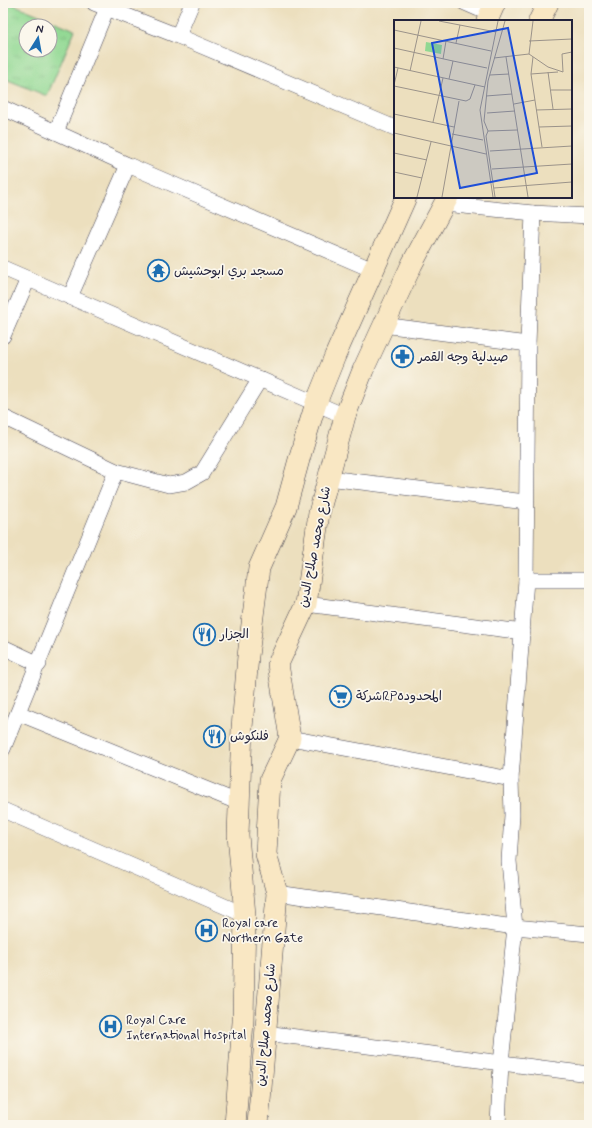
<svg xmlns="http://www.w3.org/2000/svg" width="592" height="1128" font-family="Mynerve,'Playpen Sans Arabic',sans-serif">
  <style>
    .park { fill: url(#park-tufts); stroke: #597d66; fill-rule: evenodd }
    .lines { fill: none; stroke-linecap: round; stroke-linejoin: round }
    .minor-casing { stroke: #403e4f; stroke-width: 16 }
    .secondary-casing { stroke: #403e4f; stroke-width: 22 }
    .minor { stroke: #fff; stroke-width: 15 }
    .secondary { stroke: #f9e7c3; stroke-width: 21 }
    .labels { text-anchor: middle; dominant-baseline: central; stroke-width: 3.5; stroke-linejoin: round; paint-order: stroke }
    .poi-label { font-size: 13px; fill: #22223b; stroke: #fbf7ec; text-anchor: start }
    .street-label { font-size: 13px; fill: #22223b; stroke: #fbf7ec }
    .inset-road { fill: none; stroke: #9b938a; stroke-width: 1 }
    .view { fill: #1d4ed8; fill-opacity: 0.15; stroke: #1d4ed8; stroke-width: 2 }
    .inset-edge { fill: none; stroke: #22223b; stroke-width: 2 }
  </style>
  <defs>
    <pattern id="park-tufts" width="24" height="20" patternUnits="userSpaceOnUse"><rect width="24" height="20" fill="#90d892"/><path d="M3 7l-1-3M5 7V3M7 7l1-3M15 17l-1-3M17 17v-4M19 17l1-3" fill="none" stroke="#7cb97f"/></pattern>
  </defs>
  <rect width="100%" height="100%" fill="#fbf7ec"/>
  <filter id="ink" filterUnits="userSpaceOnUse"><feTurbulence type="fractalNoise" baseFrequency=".025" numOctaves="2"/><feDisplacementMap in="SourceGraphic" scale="8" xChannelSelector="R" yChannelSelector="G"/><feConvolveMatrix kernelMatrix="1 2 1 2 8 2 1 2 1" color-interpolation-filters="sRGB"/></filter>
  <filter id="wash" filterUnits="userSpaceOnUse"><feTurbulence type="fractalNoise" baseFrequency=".012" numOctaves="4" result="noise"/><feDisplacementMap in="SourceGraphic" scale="16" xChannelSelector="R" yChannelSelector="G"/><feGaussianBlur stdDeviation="0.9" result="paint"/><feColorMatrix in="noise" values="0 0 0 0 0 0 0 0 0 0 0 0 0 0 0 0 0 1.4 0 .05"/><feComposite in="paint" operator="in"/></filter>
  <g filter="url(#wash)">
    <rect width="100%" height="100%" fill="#ecdfbe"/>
    <path class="park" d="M3,3H10L75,30L47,96L3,78ZM26,26H50V50H26Z"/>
  </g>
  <g filter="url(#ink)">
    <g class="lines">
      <defs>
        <g id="minor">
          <polyline points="94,3 178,36 395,128"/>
          <polyline points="465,3 490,14"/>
          <polyline points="178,36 192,3"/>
          <polyline points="3,108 128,165"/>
          <polyline points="56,132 107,8"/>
          <polyline points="444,204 533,213 589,216"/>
          <polyline points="3,268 345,416"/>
          <polyline points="70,297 128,165 373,270"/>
          <polyline points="383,325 528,344"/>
          <polyline points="3,336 28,279"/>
          <polyline points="3,417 116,471 169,485 186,482 202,473 260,379"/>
          <polyline points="328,478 526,502"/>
          <polyline points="526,580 589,580"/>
          <polyline points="306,604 523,632"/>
          <polyline points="3,647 39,664"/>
          <polyline points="18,713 240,803"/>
          <polyline points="290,738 511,779"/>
          <polyline points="3,749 116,471"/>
          <polyline points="3,810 245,915"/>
          <polyline points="277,893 515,927 589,934"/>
          <polyline points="265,1033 589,1074"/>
          <polyline points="498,1125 501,1063 515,927 509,861 512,815 511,779 526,580 528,344 533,213"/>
        </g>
        <g id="secondary">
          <polyline points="487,21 495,3"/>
          <polyline points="539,21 548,3"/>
          <polyline points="235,1125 243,1022 244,965 245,915 238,835 242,728 248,656 259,568 286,507 300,456 316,403 335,356 406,197"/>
          <polyline points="258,1125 277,893 266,854 270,780 290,738 278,664 306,604 319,513 345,416 363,370 412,264 448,197"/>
        </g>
      </defs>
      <use href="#minor" class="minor-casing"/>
      <use href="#secondary" class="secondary-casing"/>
      <use href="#minor" class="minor"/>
      <use href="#secondary" class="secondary"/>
    </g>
  </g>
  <defs>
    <symbol id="temple-ring" viewBox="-11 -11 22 22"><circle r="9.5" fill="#fbf7ec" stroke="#1f6fb2" stroke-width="1.5"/><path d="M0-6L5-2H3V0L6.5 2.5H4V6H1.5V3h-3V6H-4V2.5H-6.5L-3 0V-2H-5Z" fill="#1f6fb2"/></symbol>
    <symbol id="pharmacy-ring" viewBox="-11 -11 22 22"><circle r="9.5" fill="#fbf7ec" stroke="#1f6fb2" stroke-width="1.5"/><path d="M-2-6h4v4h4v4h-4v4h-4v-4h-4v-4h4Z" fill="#1f6fb2"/></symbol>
    <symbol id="restaurant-ring" viewBox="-11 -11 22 22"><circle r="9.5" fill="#fbf7ec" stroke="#1f6fb2" stroke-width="1.5"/><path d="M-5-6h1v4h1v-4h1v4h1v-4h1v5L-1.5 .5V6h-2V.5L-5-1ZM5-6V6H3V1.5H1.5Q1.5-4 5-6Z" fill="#1f6fb2"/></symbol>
    <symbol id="supermarket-ring" viewBox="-11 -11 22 22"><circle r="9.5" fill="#fbf7ec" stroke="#1f6fb2" stroke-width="1.5"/><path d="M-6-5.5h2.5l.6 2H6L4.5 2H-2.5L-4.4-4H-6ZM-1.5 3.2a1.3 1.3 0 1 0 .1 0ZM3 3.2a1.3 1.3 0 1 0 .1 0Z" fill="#1f6fb2"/></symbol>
    <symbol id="hospital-ring" viewBox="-11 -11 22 22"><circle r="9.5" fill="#fbf7ec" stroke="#1f6fb2" stroke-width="1.5"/><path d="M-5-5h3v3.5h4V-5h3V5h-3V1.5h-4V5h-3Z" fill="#1f6fb2"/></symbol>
  </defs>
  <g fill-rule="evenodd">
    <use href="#temple-ring" x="146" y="258" width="25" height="25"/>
    <use href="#pharmacy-ring" x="390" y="344" width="25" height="25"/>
    <use href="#restaurant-ring" x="192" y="622" width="25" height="25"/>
    <use href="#supermarket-ring" x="328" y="684" width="25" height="25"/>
    <use href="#restaurant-ring" x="202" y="724" width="25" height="25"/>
    <use href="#hospital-ring" x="194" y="918" width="25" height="25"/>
    <use href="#hospital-ring" x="98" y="1014" width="25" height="25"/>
  </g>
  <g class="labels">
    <g class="poi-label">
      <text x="174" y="271">مسجد بري ابوحشيش</text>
      <text x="418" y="357">صيدلية وجه القمر</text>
      <text x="220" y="634">الجزار</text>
      <text x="356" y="696">شركةRPالمحدوده</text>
      <text x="230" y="736">فلنكوش</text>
      <text x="222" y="923">Royal care<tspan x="222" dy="15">Northern Gate</tspan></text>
      <text x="126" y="1020">Royal Care<tspan x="126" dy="15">International Hospital</tspan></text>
    </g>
    <g class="street-label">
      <text transform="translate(315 547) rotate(-79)">شارع محمد صلاح الدين</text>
      <text transform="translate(266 1025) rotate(-85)">شارع محمد صلاح الدين</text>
    </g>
  </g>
  <g transform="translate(394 20)">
    <rect width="178" height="178" fill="#ecdfbe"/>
    <path d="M32,22L48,25L47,34L31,31Z" fill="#90d892"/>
    <path class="inset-road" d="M45,1L102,12M0,10L97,31M135,21L178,19M62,23L66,5M0,28L59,41M135,34L139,1M112,37L134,177M139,37L137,54L148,127M100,38L135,34L154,47L169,52L168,34L178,32M49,39L52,21M0,47L91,67M16,51L27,1M154,52L159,89M137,54L164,52M96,55L115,54M55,59L59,41L93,48M0,65L4,48M0,66L72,81L76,79L81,65M157,70H178M92,76L118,74M120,84L141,80M142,90L178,89M93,93L121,91M0,94L60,107M39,102L49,58M145,107L178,106M94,111L123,110M0,113L92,134M58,114L89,120M96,131L178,126M0,133L33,140M98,149L178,144M0,152L28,158M100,168L178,162M23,177L37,122M48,177L65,81M99,177L86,90L104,1M101,177L92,116L94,111L90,101L94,61L111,1"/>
    <path class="view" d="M114,8L143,153L66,168L38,23Z"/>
    <rect width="178" height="178" class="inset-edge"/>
  </g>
  <rect width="592" height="1128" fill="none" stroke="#fbf7ec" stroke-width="16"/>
  <g transform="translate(38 38) rotate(11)"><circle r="19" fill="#fbf7ec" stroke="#a4a2a5"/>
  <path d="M0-3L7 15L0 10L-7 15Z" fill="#1f6fb2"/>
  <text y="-6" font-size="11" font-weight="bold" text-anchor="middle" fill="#22223b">N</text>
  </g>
</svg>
